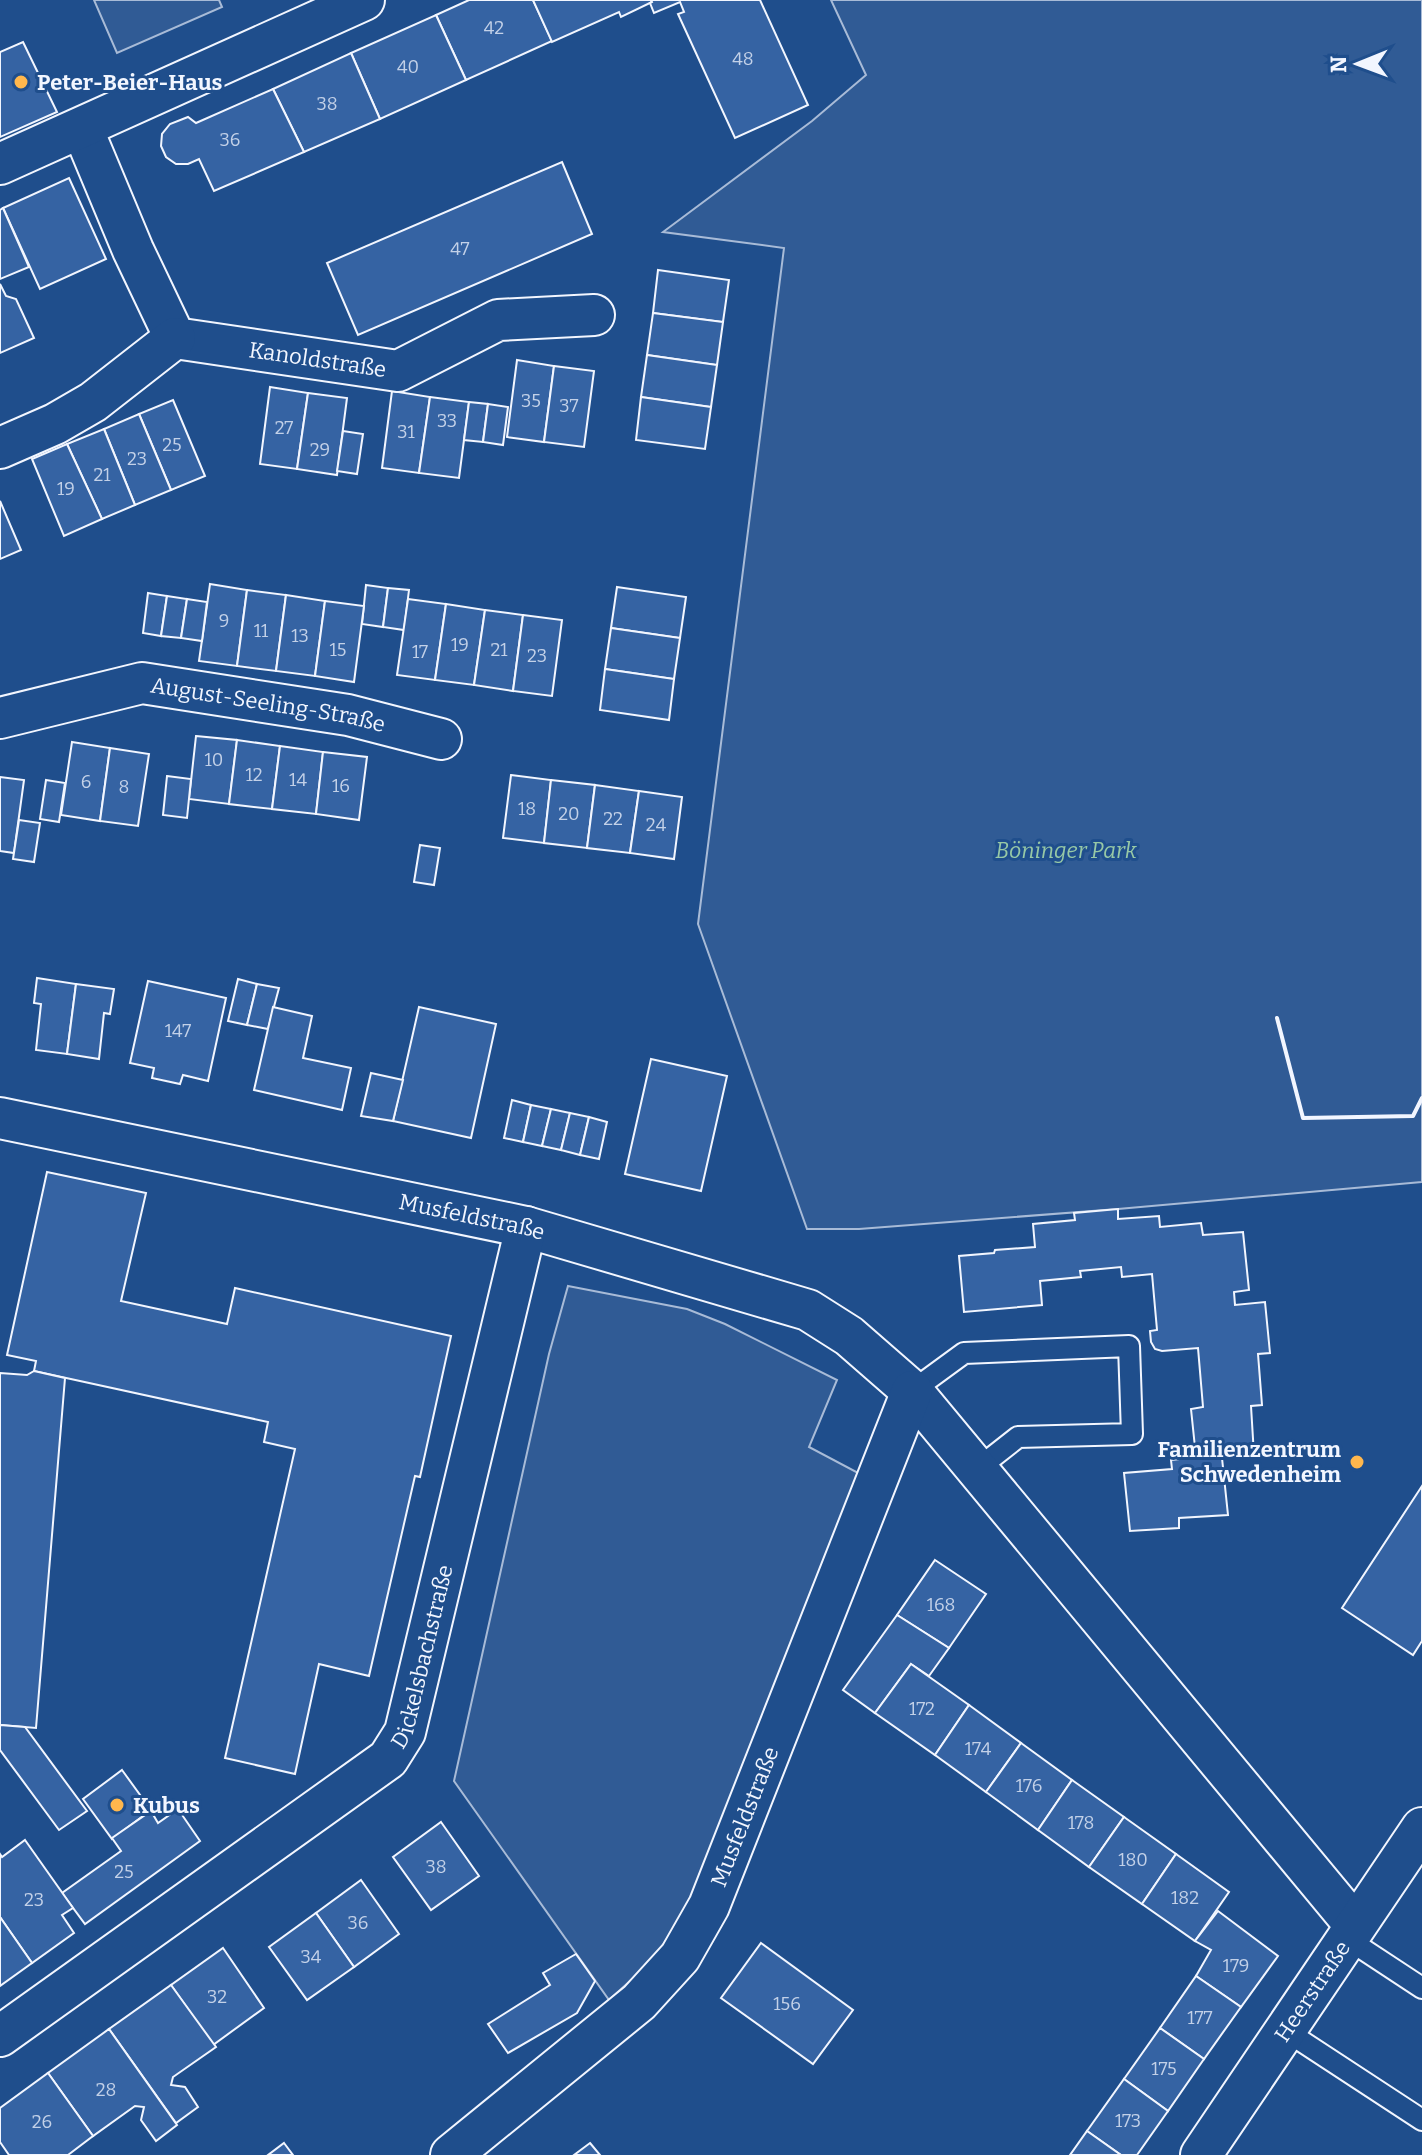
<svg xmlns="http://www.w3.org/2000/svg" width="1422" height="2155" font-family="Bitter,serif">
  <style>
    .built { fill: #305b95; stroke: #a8bbd7; stroke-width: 2 }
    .building { fill: #3563a3; stroke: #f2f6ff; stroke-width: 2 }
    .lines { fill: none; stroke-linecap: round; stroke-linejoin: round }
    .lane-casing { stroke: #f2f6ff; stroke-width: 24 }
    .street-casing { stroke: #f2f6ff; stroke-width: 44 }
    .lane { stroke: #1f4e8c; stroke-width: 20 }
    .street { stroke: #1f4e8c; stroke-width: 40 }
    .wall { stroke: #f2f6ff; stroke-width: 4 }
    .poi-dot { fill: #ffb74d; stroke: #1f4e8c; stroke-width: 3 }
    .labels { text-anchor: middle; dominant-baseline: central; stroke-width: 6; stroke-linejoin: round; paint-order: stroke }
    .number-label { font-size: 18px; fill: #c3d1e8 }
    .poi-label { font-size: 22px; font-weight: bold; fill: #f2f6ff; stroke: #1f4e8c; text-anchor: start }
    .street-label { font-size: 22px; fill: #f2f6ff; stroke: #1f4e8c }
    .park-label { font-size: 22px; font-style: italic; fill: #97c8a6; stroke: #1f4e8c }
  </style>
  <rect width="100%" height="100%" fill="#1f4e8c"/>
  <g class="built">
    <polygon points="94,0 219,0 222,7 117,53"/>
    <polygon points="831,0 1422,0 1422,1182 1118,1209 859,1229 807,1229 698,924 784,248 663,232 812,121 866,75"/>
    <polygon points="568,1286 687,1309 725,1324 837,1380 809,1447 862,1475 692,1896 673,1930 651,1962 609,2000 454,1781 549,1354"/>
  </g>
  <g class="building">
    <polygon points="469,0 533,0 552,41 466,80 436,15"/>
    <polygon points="533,0 651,0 652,2 621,17 619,12 552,42"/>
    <polygon points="651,0 760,0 808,105 735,138 678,14 684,12 680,2 654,13 650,3 652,2"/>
    <polygon points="436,15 466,80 380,119 351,53"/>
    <polygon points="23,42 57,112 0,137 0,52"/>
    <polygon points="351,53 380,119 304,152 273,89"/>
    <polygon points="273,89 304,152 214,191 199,159 188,164 176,164 166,157 161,146 162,134 170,124 188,117 196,123"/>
    <polygon points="562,162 592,234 358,335 327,263"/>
    <polygon points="69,178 106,259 40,289 3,208"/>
    <polygon points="3,208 29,267 0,279 0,210"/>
    <polygon points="658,270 729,280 723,322 653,313"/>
    <polygon points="0,284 6,296 16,299 34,338 0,353"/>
    <polygon points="653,313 723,322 717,365 647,355"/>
    <polygon points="647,355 717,365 711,407 641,397"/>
    <polygon points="517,360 554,366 544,442 507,437"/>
    <polygon points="554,366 594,371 584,447 544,442"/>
    <polygon points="270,387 308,393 297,469 260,464"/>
    <polygon points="392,391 430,397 419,473 382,468"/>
    <polygon points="308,393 347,398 337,475 297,469"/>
    <polygon points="430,397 469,402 459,478 419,473"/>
    <polygon points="641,397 711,407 705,449 636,440"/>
    <polygon points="173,400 205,476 171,490 139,414"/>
    <polygon points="469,402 488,404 483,442 464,440"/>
    <polygon points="488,404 508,407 503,445 483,442"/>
    <polygon points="139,414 171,490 135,505 104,429"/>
    <polygon points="104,429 135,505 102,519 67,444"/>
    <polygon points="343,431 363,434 357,474 337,471"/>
    <polygon points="67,444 102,519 64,536 32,459"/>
    <polygon points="0,501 21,550 0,559"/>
    <polygon points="210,584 247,590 237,666 199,661"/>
    <polygon points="366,585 388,588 383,627 362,624"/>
    <polygon points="617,587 686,597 680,638 611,628"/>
    <polygon points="388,588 409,590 404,630 383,627"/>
    <polygon points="247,590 286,595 276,671 237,666"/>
    <polygon points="148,593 167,596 161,636 143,633"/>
    <polygon points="286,595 325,601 315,676 276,671"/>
    <polygon points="167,596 187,599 181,638 161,636"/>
    <polygon points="187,599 207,602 202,641 181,638"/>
    <polygon points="408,599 446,604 435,680 397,675"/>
    <polygon points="325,601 364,606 354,682 315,676"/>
    <polygon points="446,604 485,610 474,685 435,680"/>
    <polygon points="485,610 523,615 513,691 474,685"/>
    <polygon points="523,615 562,620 552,696 513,691"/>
    <polygon points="611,628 680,638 674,679 605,669"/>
    <polygon points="605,669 674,679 669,720 600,710"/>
    <polygon points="196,736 237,740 229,804 189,799"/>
    <polygon points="237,740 280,746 272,809 229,804"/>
    <polygon points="72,742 110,748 100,821 61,815"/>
    <polygon points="280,746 323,752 316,814 272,809"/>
    <polygon points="110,748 149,754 138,826 100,821"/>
    <polygon points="323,752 367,757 359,820 316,814"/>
    <polygon points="511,775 551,780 544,843 503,838"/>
    <polygon points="167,776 191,779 187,818 163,815"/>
    <polygon points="0,777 24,780 14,853 0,851"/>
    <polygon points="46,780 65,783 59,822 40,819"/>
    <polygon points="551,780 595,785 587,848 544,843"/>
    <polygon points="595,785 639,791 630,853 587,848"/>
    <polygon points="639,791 682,797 674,859 630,853"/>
    <polygon points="19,820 40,823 34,862 13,859"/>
    <polygon points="420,845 440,848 434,885 414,882"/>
    <polygon points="37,978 76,984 67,1054 36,1050 41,1004 34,1003"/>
    <polygon points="238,979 257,984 247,1025 228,1021"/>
    <polygon points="148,981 226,998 208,1081 183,1075 180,1084 152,1078 154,1068 130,1063"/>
    <polygon points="76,984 114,989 110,1014 104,1013 99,1059 67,1054"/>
    <polygon points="257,984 279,988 268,1029 247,1025"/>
    <polygon points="273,1007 312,1016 303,1058 351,1068 342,1110 254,1090"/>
    <polygon points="419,1007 496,1024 471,1138 393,1121"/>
    <polygon points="651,1059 727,1076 701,1191 625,1174"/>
    <polygon points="371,1073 403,1080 393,1121 361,1116"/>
    <polygon points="512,1100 531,1105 523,1142 504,1138"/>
    <polygon points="531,1105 551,1109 542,1146 523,1142"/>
    <polygon points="551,1109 570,1113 561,1150 542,1146"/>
    <polygon points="570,1113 589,1117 580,1155 561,1150"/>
    <polygon points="589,1117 607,1122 599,1159 580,1155"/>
    <polygon points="47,1172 146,1193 121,1301 227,1324 235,1288 451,1336 420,1477 415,1476 369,1676 319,1664 295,1774 225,1758 295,1449 264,1442 268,1422 34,1371 36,1361 7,1355"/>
    <polygon points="1118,1209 1118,1219 1159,1216 1160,1227 1201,1223 1203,1235 1243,1232 1249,1290 1234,1292 1235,1305 1265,1302 1270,1353 1258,1354 1262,1405 1251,1406 1254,1455 1222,1458 1228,1515 1179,1518 1179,1528 1130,1531 1124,1473 1172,1469 1171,1460 1196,1457 1191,1409 1203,1407 1198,1348 1162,1351 1155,1349 1151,1342 1150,1331 1157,1330 1152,1274 1122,1277 1121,1267 1080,1271 1081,1277 1040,1281 1042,1305 964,1312 959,1256 994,1253 995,1250 1035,1247 1033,1224 1075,1220 1074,1213"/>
    <polygon points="34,1371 65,1378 36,1728 0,1725 0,1373 27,1375"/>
    <polygon points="1422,1486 1422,1641 1413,1655 1342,1608"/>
    <polygon points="935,1560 986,1594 949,1648 897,1615"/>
    <polygon points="897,1615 949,1648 929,1676 911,1664 875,1713 843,1690"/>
    <polygon points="911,1664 969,1705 935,1755 875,1713"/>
    <polygon points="969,1705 1021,1743 986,1792 935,1755"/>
    <polygon points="0,1725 25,1727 87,1811 59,1830 0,1750"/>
    <polygon points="1021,1743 1072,1780 1038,1830 986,1792"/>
    <polygon points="122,1770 151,1810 112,1839 83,1799"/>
    <polygon points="1072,1780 1124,1817 1089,1867 1038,1830"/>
    <polygon points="178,1809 200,1841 85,1924 62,1893 121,1851 112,1838 151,1811 158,1823"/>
    <polygon points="1124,1817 1176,1854 1142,1904 1089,1867"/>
    <polygon points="441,1822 479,1876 431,1910 393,1857"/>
    <polygon points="25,1840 73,1908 62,1915 74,1933 32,1963 0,1917 0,1854 2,1857"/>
    <polygon points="1176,1854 1229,1892 1195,1941 1142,1904"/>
    <polygon points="361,1880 399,1934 354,1967 316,1913"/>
    <polygon points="1218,1911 1278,1956 1241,2007 1196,1976 1211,1950 1195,1941"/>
    <polygon points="316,1913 354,1967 307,2000 269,1947"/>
    <polygon points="0,1917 32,1963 0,1986"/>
    <polygon points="761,1943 853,2010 813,2064 721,1998"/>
    <polygon points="223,1948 264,2008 213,2045 171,1985"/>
    <polygon points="576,1954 595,1981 577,2013 508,2053 488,2024 550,1985 543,1973"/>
    <polygon points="1196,1976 1241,2007 1204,2059 1160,2028"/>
    <polygon points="171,1985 216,2047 173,2077 171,2085 185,2087 198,2107 176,2123 109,2029"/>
    <polygon points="1160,2028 1204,2059 1168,2111 1124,2079"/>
    <polygon points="109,2029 177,2125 156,2141 141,2120 144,2107 135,2106 93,2136 48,2073"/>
    <polygon points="48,2073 93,2136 68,2155 9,2155 0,2142 0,2108"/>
    <polygon points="1124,2079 1168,2111 1137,2155 1121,2155 1087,2131"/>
    <polygon points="1087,2131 1121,2155 1070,2155"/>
    <polygon points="284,2143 293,2155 268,2155"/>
    <polygon points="590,2143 600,2155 574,2155"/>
  </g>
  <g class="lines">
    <defs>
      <g id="lane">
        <polyline points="912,1391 964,1353 1129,1346 1132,1434 1018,1437 976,1470"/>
        <polyline points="1346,1938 1422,1988"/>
        <polyline points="1286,2031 1422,2120"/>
      </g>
      <g id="street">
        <path id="s1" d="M82,128L133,250L175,338L398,371L498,320L594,315"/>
        <polyline points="0,164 364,0"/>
        <polyline points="0,448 55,424 93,402 175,338"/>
        <path id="s2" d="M0,718L142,683L348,715L441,739"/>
        <path id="s3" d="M0,1118L526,1227L808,1310L849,1336L912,1391L1355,1925"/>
        <path id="s4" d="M0,2036L388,1759L405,1732L526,1227"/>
        <path id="s5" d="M451,2155L639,2002L680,1957L709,1906L912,1391"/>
        <path id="s6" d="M1201,2155L1422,1828"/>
      </g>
    </defs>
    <use href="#lane" class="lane-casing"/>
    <use href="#street" class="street-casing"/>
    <use href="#lane" class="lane"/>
    <use href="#street" class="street"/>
    <polyline class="wall" points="1277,1018 1303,1118 1413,1116 1422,1098"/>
  </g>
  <g class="poi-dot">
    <circle cx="21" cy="82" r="8"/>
    <circle cx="1357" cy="1462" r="8"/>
    <circle cx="117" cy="1805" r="8"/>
  </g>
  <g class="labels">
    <g class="number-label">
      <text x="494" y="28">42</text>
      <text x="743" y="59">48</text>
      <text x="408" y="67">40</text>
      <text x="327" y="104">38</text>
      <text x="230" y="140">36</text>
      <text x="460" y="249">47</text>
      <text x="531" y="401">35</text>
      <text x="569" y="406">37</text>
      <text x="447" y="421">33</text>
      <text x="284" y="428">27</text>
      <text x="406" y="432">31</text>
      <text x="172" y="445">25</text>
      <text x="320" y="450">29</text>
      <text x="137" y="459">23</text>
      <text x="102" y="475">21</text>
      <text x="66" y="489">19</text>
      <text x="224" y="621">9</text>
      <text x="261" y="631">11</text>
      <text x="300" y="636">13</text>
      <text x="460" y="645">19</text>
      <text x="338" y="650">15</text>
      <text x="499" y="650">21</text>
      <text x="420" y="652">17</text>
      <text x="537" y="656">23</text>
      <text x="214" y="760">10</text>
      <text x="254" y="775">12</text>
      <text x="298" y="780">14</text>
      <text x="86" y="782">6</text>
      <text x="341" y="786">16</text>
      <text x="124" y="787">8</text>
      <text x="527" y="809">18</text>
      <text x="569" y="814">20</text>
      <text x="613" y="819">22</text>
      <text x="656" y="825">24</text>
      <text x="178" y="1031">147</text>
      <text x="941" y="1605">168</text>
      <text x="922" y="1709">172</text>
      <text x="978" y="1749">174</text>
      <text x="1029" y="1786">176</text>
      <text x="1081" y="1823">178</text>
      <text x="1133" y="1860">180</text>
      <text x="436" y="1867">38</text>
      <text x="124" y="1872">25</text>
      <text x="1185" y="1898">182</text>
      <text x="34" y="1900">23</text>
      <text x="358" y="1923">36</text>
      <text x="311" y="1957">34</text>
      <text x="1236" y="1966">179</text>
      <text x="217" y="1997">32</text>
      <text x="787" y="2004">156</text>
      <text x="1200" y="2018">177</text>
      <text x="1164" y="2069">175</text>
      <text x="106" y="2090">28</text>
      <text x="1128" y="2121">173</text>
      <text x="42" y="2122">26</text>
    </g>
    <g class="poi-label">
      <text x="37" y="82">Peter-Beier-Haus</text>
      <text x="1341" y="1449" text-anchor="end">Familienzentrum<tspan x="1341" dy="25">Schwedenheim</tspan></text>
      <text x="133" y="1805">Kubus</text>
    </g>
    <g class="street-label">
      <text stroke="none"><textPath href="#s1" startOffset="374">Kanoldstraße</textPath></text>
      <text stroke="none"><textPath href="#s2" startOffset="274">August-Seeling-Straße</textPath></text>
      <text stroke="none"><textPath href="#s3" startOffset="482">Musfeldstraße</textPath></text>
      <text stroke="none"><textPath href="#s4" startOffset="586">Dickelsbachstraße</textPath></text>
      <text stroke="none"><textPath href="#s5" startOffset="458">Musfeldstraße</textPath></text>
      <text stroke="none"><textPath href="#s6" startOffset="198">Heerstraße</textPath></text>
    </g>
    <g class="park-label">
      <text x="1066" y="850">Böninger Park</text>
    </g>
  </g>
  <g transform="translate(1358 64) rotate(269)" stroke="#1f4e8c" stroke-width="6" paint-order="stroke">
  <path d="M0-6L14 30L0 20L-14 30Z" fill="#f2f6ff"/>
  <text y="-12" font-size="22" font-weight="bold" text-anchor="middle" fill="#f2f6ff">N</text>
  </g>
</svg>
